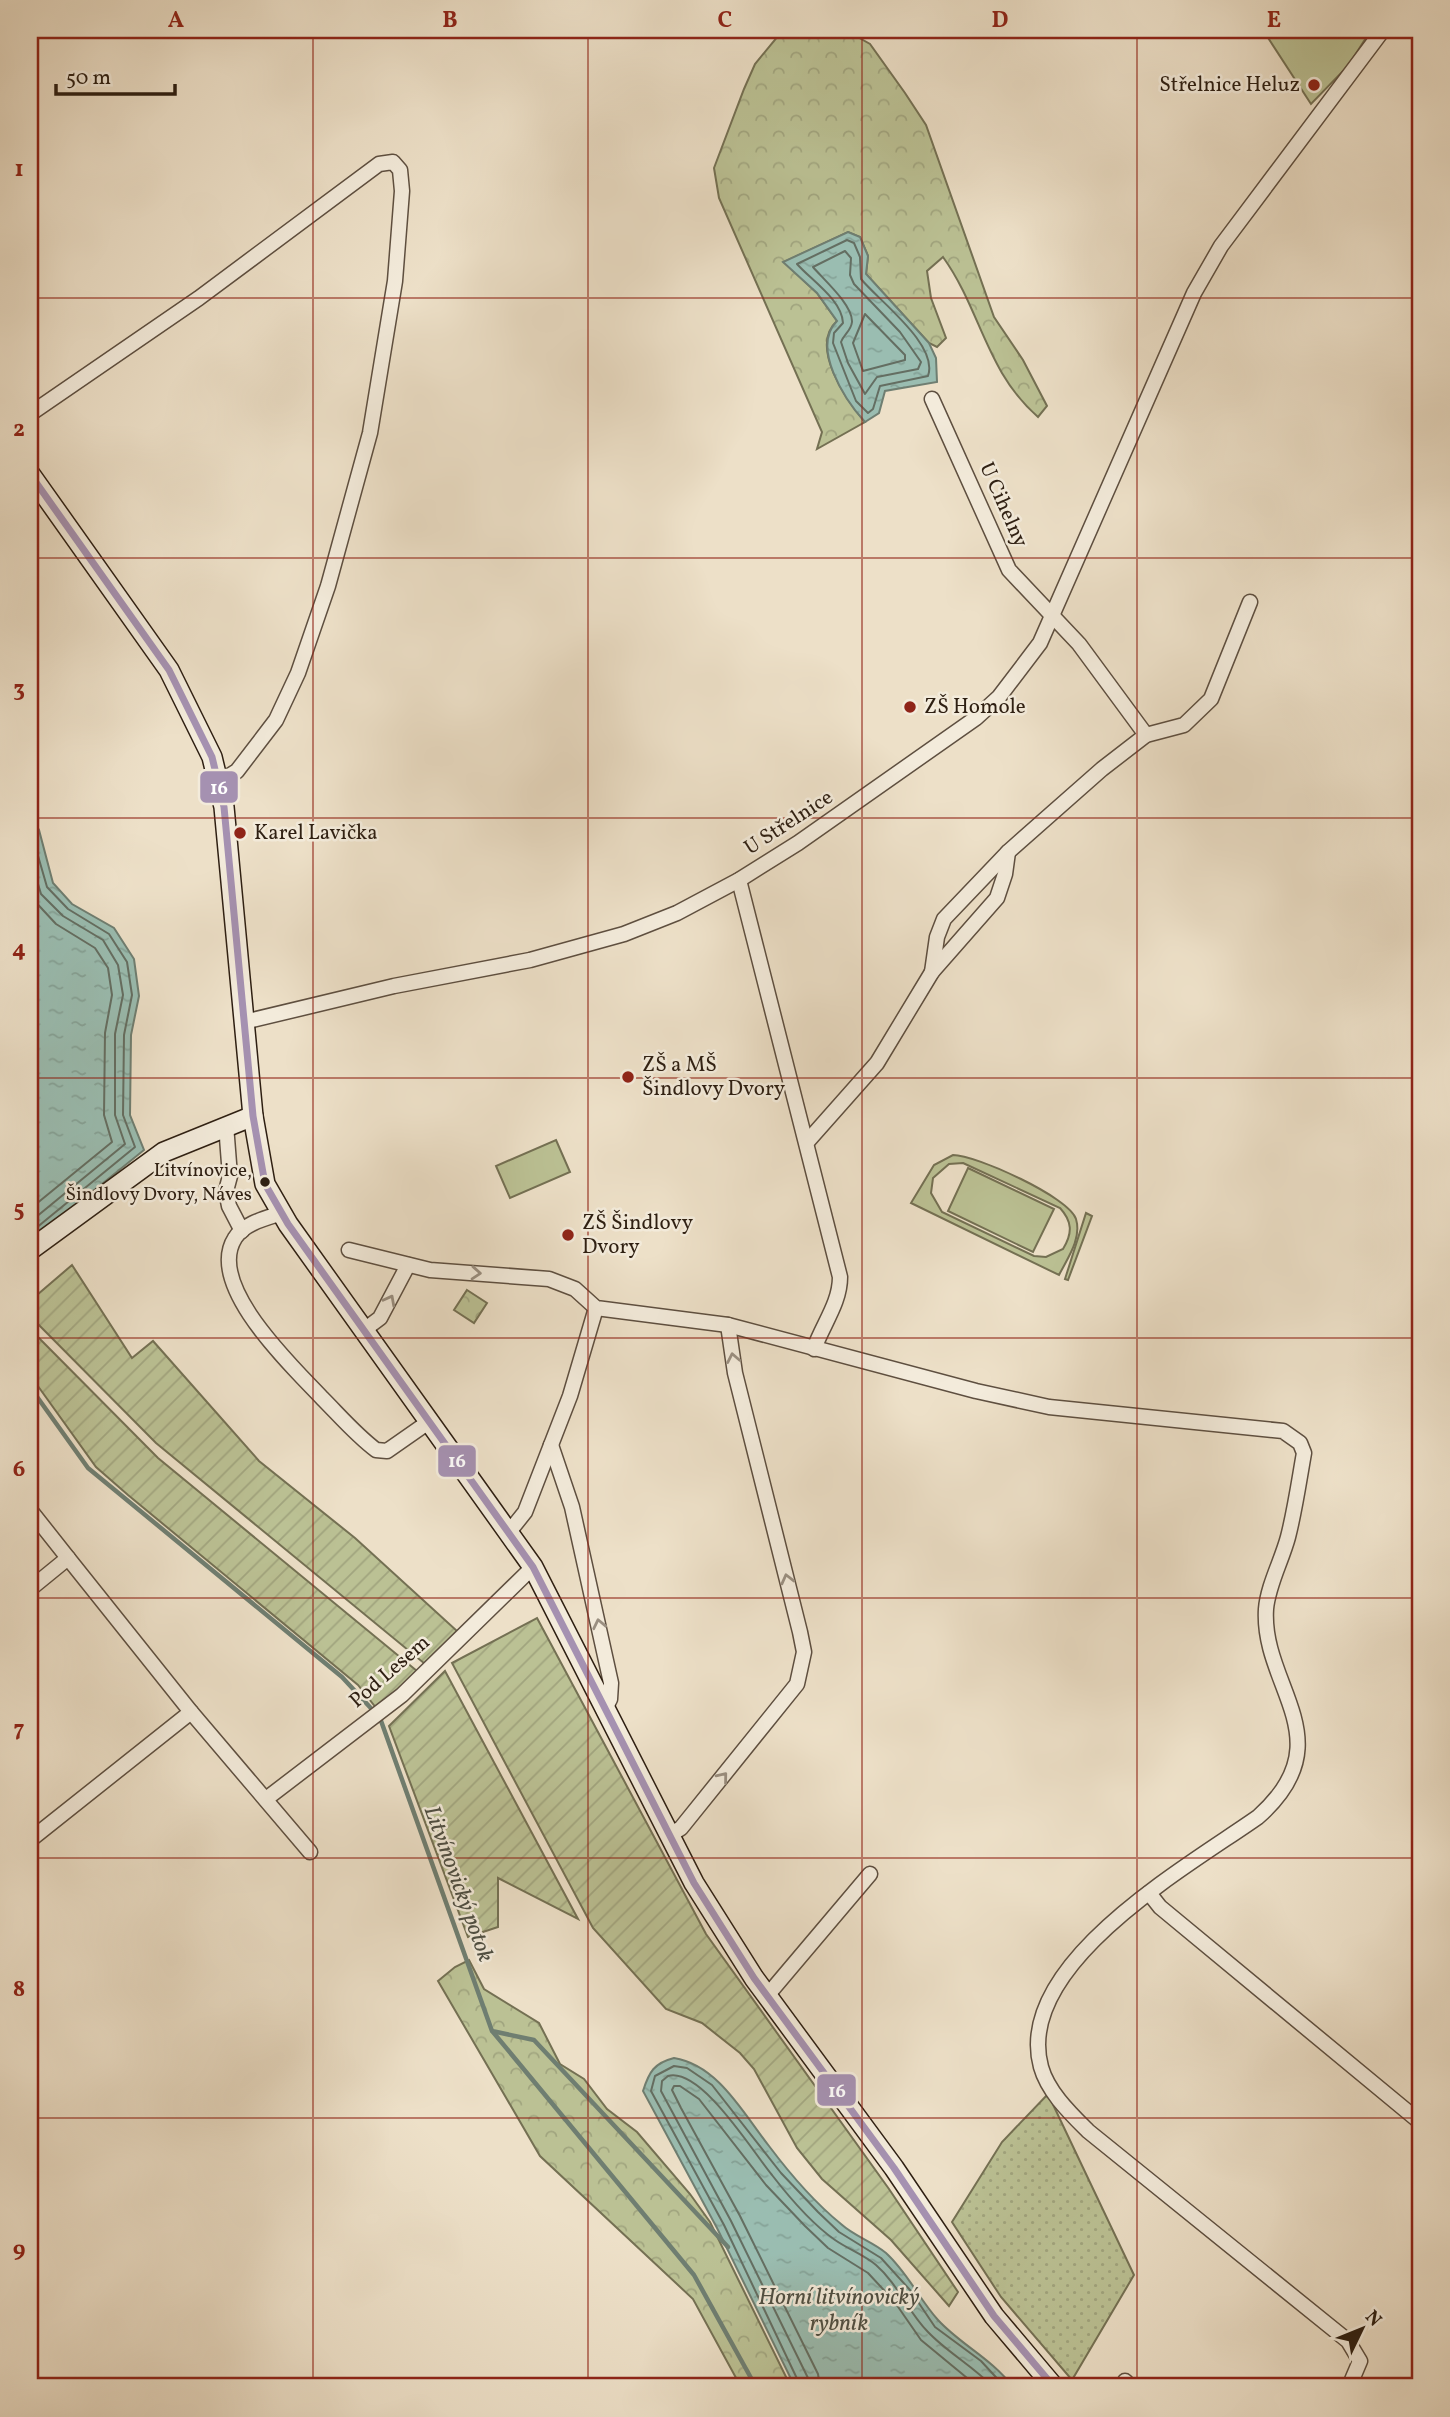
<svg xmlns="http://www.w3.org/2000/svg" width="1450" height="2417" font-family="Vollkorn,serif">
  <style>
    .grass { fill: url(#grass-dots); stroke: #747053; stroke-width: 2 }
    .forest { fill: url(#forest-crowns); stroke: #747053; stroke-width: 2 }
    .garden { fill: url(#garden-furrows); stroke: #747053; stroke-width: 2 }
    .pitch { fill: #bbc194; stroke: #747053; stroke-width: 2; fill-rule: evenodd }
    .water { fill: url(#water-ripples); stroke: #6f7e71; stroke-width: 2 }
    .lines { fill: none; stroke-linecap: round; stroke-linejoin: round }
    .shore { stroke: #646e62; stroke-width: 2 }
    .stream { stroke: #6f7e71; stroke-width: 4.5 }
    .street-casing { stroke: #5e4f40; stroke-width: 17 }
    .secondary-casing { stroke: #2e1f12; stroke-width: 22 }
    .street { stroke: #f3ebdb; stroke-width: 14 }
    .secondary { stroke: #f3ebdb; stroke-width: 19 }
    .bus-1-casing { stroke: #f3ebdb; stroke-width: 12 }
    .bus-1 { stroke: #a591b1; stroke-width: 7 }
    .oneway { stroke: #9a8f81 }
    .grid { fill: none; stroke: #8f2418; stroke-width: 2; stroke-opacity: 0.55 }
    .poi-dot { fill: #8f2418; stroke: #f3ebdb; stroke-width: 2.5 }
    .bus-dot { fill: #2e1f12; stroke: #f3ebdb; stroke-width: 2.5 }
    .labels { text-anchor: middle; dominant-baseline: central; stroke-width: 5; stroke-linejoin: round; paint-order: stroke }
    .bus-label { font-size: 19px; fill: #2e1f12; stroke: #f3ebdb; text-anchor: end }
    .poi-label { font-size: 21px; fill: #2e1f12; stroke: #f3ebdb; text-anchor: start }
    .street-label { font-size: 21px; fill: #2e1f12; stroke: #f3ebdb }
    .water-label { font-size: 23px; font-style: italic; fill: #4e4e42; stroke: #f3ebdb }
    .line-badge { stroke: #f3ebdb; stroke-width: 2.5 }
    .badge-label { font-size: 19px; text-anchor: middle; font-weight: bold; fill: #fff }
    .neatline { fill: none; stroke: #8f2418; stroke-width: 2.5 }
    .grid-label { font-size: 23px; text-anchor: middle; font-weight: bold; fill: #8f2418 }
  </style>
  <defs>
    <pattern id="grass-dots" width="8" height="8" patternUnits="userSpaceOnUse" patternTransform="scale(1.75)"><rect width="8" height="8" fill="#bbc194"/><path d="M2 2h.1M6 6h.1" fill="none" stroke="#a1a57f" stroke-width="1.8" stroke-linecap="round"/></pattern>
    <pattern id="forest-crowns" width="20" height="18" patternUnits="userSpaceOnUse" patternTransform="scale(1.75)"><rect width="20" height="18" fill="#bbc194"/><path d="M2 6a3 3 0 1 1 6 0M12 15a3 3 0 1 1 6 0" fill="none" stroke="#a1a57f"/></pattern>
    <pattern id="garden-furrows" width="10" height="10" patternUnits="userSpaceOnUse" patternTransform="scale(1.75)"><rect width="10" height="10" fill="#bbc194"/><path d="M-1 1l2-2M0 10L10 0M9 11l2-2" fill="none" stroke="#a1a57f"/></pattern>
    <pattern id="water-ripples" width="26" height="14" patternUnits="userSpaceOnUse" patternTransform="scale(1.75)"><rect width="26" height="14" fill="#9abdb1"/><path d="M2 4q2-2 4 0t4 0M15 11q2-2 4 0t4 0" fill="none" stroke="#85a297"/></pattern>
  </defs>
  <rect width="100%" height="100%" fill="#ede0c8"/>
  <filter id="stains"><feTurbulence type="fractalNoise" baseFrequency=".00286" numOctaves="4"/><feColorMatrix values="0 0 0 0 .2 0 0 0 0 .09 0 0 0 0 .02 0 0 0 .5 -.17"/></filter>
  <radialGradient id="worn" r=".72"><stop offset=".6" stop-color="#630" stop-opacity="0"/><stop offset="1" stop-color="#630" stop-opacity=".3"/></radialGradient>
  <polygon class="grass" points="1048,2094 1134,2275 1072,2380 1001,2297 952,2222 1002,2142"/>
  <g class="forest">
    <path d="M788,30H845L870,44L905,93L926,125L994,317L1023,360L1047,406L1038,417C986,372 981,310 943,257L927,271L931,298L946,338L937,347L929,343L866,274L868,256L860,237L848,232L784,262L817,293L837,321C809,346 846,400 865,422L817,449L822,432L719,198L714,168L744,89L755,64L778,36Z"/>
    <polygon points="467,1290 487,1303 474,1323 454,1310"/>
    <polygon points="469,1960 484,1989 539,2023 560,2064 584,2079 607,2109 637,2132 690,2194 710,2222 791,2387 741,2387 693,2299 540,2156 438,1981 455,1967"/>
  </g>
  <g class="garden">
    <polygon points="72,1265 132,1358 153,1341 259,1461 355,1538 457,1631 425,1664 156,1443 30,1316 30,1301"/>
    <polygon points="30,1329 158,1458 417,1671 377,1709 358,1685 128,1495 96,1467 30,1375"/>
    <polygon points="537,1618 706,1934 889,2189 958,2292 949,2306 891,2240 822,2179 797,2148 754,2069 740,2053 702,2023 666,2009 593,1928 452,1663"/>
    <polygon points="445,1671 578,1919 498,1878 498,1927 468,1937 389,1726"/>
  </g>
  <g class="pitch">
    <polygon points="1263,30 1371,30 1348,66 1311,104"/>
    <polygon points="556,1140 570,1172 510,1198 496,1166"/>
    <path d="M953,1155C976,1155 1069,1197 1076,1219C1082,1239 1067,1259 1059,1275L911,1203L934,1165ZM963,1163L1060,1208C1072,1221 1073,1233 1063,1249L1046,1257L1034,1256L942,1212L931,1193L933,1178L949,1164Z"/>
    <polygon points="968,1168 1054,1209 1033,1252 948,1211"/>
    <polygon points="1086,1213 1092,1216 1068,1280 1065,1279"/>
  </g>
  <g class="water">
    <path d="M848,232L860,237L868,256L866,274L929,343L936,358L937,382L885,391L879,413L865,422C844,399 811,347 837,321L817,293L783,262Z"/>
    <polygon points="30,815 39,830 53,883 72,904 114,928 134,959 139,996 131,1035 130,1115 144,1150 30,1242"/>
    <path d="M674,2058C718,2065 743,2113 769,2146C790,2174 814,2202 841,2224C854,2236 873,2242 886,2253C908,2273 919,2299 938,2320C961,2345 991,2358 1013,2387H795L717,2228L643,2091C649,2072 654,2063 674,2058Z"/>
  </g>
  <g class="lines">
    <g class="shore">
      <path d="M847,240L854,243L860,257L861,279C879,301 939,345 928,376L880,386L873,409L868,413L856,401L833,343L834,333L843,323C842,300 811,280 797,264Z"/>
      <path d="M845,251L851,258L850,275L854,284L900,332L921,362L918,369L877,377L865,394L848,363L841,342C844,334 851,331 852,322C853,305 823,279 813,267Z"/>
      <polygon points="865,314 905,355 905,360 863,371 853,343"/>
      <polyline points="30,828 47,887 68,909 109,934 127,962 132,995 124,1035 123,1115 135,1147 30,1233"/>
      <polyline points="30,857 41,894 63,916 103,940 118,965 123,995 115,1034 115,1115 125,1144 30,1222"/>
      <polyline points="30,896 56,924 95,948 108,968 112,995 105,1033 104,1115 112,1142 30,1209"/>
      <polyline points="801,2387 724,2225 651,2091 655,2076 674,2066 687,2068 712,2085 781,2173 818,2212 839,2232 881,2258 910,2290 935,2327 981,2361 1005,2387"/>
      <path d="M810,2387L808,2378L731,2221L661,2091L662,2081L668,2076C701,2067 752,2151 772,2175C789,2197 812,2224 835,2240C848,2249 864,2255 876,2265C898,2284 908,2312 928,2332C948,2353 973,2366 993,2387"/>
      <polyline points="820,2387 818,2374 740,2216 681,2108 672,2090 674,2086 680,2086 699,2099 766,2185 805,2226 828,2248 868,2273 894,2301 921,2340 978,2387"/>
    </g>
    <g class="stream">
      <polyline points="30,1387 88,1468 342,1677 380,1718 492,2031 534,2040 728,2247"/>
      <polyline points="493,2032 694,2275 756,2387"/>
    </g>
    <defs>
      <g id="street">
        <polyline points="932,399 1009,570 1079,644 1146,735"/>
        <polyline points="30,414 199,298 379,164 393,162 400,170 402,191 395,281 370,433 328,586 298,673 276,720 237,771 220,782"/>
        <path d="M739,880L840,1277C840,1303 823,1324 814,1349"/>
        <polyline points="932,972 937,937 944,919 1008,852 1102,769 1146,735 1184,725 1211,699 1250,602"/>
        <polyline points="244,1022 394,986 530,960 624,934 677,913 739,880 798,843 976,718 999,697 1040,643 1194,293 1221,246 1383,30"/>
        <polyline points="226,1125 230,1176 226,1191 229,1206 242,1231"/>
        <polyline points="807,1142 877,1063 932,972 997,898 1005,874 1008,852"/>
        <path d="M282,1213C267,1218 244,1223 235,1238C205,1285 293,1367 322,1398C339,1415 356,1435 376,1450L387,1451L430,1421"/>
        <path d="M349,1250L430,1270L549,1279L575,1289L596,1308L728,1325L976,1391L1049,1407L1283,1431L1300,1443L1304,1453C1299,1481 1295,1510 1288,1537C1282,1560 1268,1585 1266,1609C1261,1687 1345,1740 1258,1817C1187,1867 1013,1965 1041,2067C1048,2092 1070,2113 1088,2131L1348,2341L1360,2361L1349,2387"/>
        <polyline points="364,1330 380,1318 408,1265"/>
        <polyline points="551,1445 572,1507 611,1683 610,1699 604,1711"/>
        <polyline points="30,1510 68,1558"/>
        <polyline points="509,1532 525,1512 570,1396 596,1308"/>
        <polyline points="30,1589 68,1558 191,1712 310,1852"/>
        <polyline points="266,1799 402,1695 533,1567"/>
        <polyline points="670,1835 681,1828 797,1684 804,1652 800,1632 735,1373 728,1325"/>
        <polyline points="30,1840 191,1712"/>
        <polyline points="1149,1893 1160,1907 1420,2122"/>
        <polyline points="766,1997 870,1874"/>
        <polyline points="1125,2381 1131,2387"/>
      </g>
      <g id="secondary">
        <polyline points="30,474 169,670 212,757 224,807 253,1116 265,1184 288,1224 533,1567 694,1883 754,1978 894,2168 994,2316 1054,2387"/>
        <polyline points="30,1250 164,1152 253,1116"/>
      </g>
    </defs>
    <use href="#street" class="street-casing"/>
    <use href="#secondary" class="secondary-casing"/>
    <use href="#street" class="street"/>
    <use href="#secondary" class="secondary"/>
    <defs>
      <polyline id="bus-1" points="30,474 169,670 212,757 224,807 253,1116 265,1184 288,1224 533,1567 694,1883 754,1978 894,2168 994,2316 1054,2387"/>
    </defs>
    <use href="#bus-1" class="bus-1-casing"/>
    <use href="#bus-1" class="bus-1"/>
  </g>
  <defs><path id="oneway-chevron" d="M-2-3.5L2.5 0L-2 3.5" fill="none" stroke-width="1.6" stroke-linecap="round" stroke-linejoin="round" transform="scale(1.75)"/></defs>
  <g class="oneway">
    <use href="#oneway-chevron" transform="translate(476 1273) rotate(4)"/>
    <use href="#oneway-chevron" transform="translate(390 1300) rotate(-62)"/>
    <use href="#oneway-chevron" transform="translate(733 1358) rotate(-101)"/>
    <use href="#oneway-chevron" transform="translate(787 1579) rotate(-104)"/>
    <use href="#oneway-chevron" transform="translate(599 1624) rotate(-102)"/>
    <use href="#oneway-chevron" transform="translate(723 1777) rotate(-51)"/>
  </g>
  <path class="grid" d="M313,30V2387M588,30V2387M862,30V2387M1137,30V2387M30,298H1420M30,558H1420M30,818H1420M30,1078H1420M30,1338H1420M30,1598H1420M30,1858H1420M30,2118H1420"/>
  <g class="poi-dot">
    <circle cx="1314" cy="85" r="7"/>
    <circle cx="910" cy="707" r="7"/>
    <circle cx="240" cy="833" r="7"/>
    <circle cx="628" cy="1077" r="7"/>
    <circle cx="568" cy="1235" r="7"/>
  </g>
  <circle class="bus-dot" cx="265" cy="1182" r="6"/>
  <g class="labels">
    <g class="bus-label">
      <text x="252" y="1171">Litvínovice,<tspan x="252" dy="24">Šindlovy Dvory, Náves</tspan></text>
    </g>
    <g class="poi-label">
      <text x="1300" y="85" text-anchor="end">Střelnice Heluz</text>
      <text x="924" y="707">ZŠ Homole</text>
      <text x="254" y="833">Karel Lavička</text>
      <text x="642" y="1065">ZŠ a MŠ<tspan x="642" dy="24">Šindlovy Dvory</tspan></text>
      <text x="582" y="1223">ZŠ Šindlovy<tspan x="582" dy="24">Dvory</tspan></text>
    </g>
    <g class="street-label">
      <text transform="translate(1003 505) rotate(66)">U Cihelny</text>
      <text transform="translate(789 823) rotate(-33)">U Střelnice</text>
      <text transform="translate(390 1672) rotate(-41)">Pod Lesem</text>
    </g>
    <g class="water-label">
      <text transform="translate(458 1884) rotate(70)">Litvínovický potok</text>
      <text x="839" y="2298">Horní litvínovický<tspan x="839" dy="26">rybník</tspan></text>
    </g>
  </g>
  <g class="line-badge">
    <rect x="199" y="770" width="40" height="34" rx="7" fill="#a591b1"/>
    <rect x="437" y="1444" width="40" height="34" rx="7" fill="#a591b1"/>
    <rect x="816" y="2073" width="41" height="34" rx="7" fill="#a591b1"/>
  </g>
  <g class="badge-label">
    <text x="219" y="794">16</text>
    <text x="457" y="1467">16</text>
    <text x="837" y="2097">16</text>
  </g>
  <rect width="1450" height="2417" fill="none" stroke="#ede0c8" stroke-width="77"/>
  <g transform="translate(1362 2329) rotate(47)" stroke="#f3ebdb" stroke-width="5" paint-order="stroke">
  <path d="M0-5L12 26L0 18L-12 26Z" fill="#2e1f12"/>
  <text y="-10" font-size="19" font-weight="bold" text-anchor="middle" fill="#2e1f12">N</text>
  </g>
  <path d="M56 84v10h119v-10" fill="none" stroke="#2e1f12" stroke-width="3.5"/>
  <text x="66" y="84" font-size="21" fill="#2e1f12" stroke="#f3ebdb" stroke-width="5" paint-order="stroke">50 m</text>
  <rect x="38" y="38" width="1374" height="2340" class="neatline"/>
  <g class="grid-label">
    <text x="176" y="27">A</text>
    <text x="450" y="27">B</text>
    <text x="725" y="27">C</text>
    <text x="1000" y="27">D</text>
    <text x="1274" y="27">E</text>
    <text x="19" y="176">1</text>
    <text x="19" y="436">2</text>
    <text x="19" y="696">3</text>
    <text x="19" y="956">4</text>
    <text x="19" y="1216">5</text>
    <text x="19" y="1476">6</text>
    <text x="19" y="1736">7</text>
    <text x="19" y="1996">8</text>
    <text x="19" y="2256">9</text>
  </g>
  <rect width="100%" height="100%" filter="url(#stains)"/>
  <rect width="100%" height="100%" fill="url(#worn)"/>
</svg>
